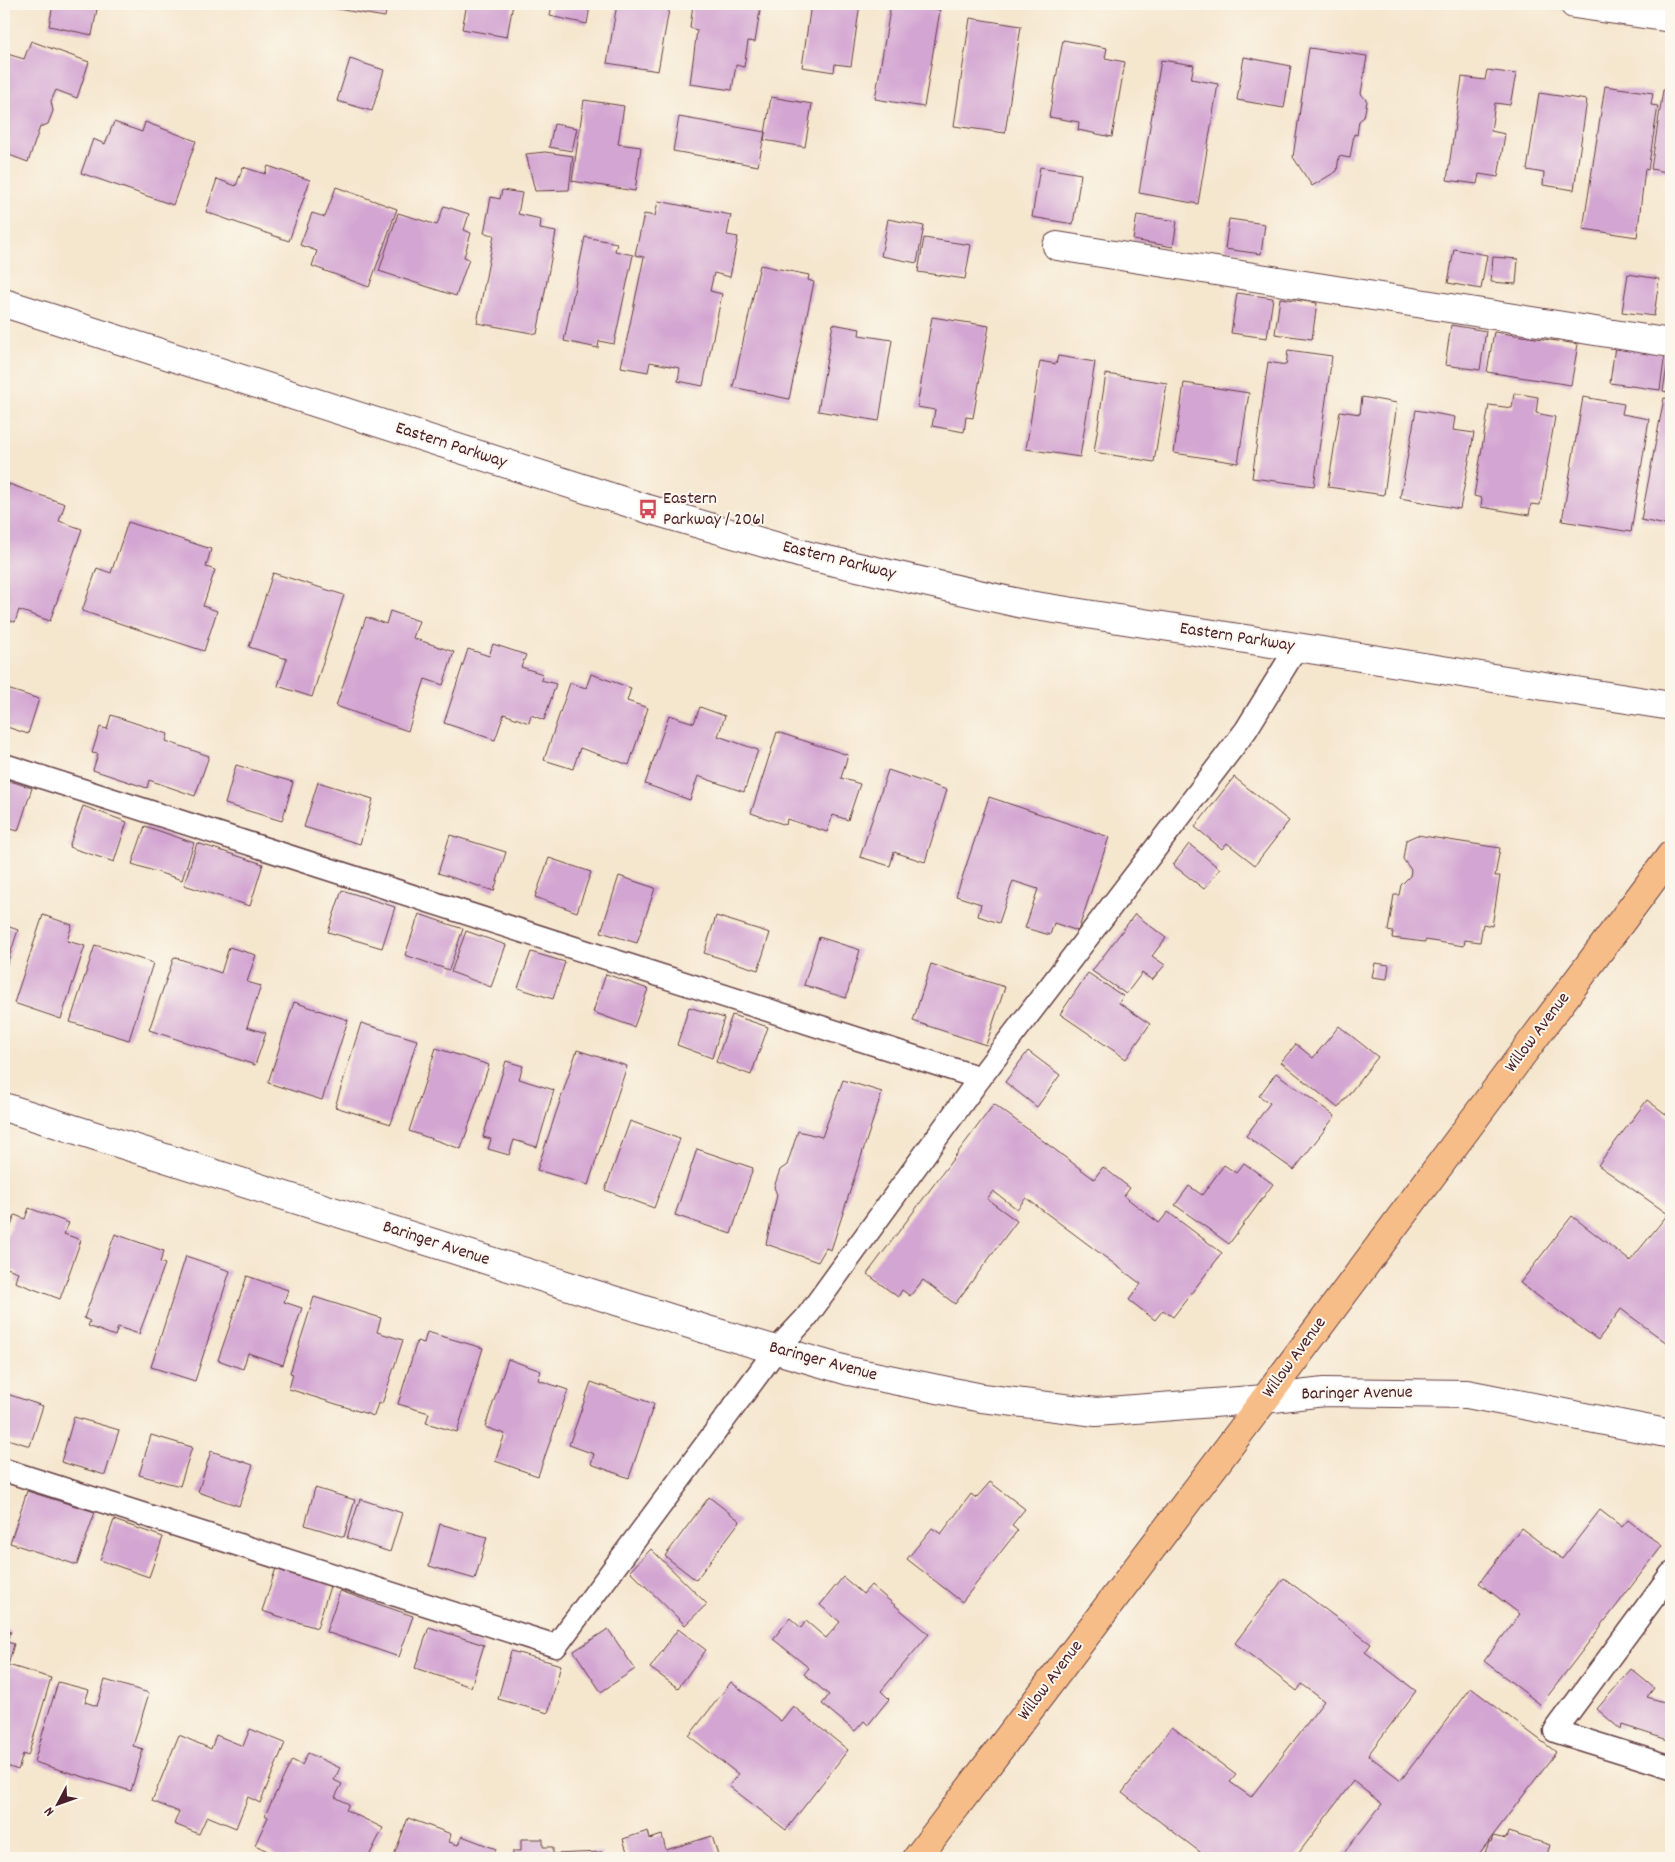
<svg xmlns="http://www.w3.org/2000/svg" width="1675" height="1862" font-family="Dekko,sans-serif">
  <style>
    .building { fill: #d3a5d2 }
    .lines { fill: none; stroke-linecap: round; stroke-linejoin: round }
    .service-casing { stroke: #643d43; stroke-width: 25 }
    .minor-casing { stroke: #643d43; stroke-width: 30 }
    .primary-casing { stroke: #643d43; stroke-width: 30 }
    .service { stroke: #fff; stroke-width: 22 }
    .minor { stroke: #fff; stroke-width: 28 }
    .primary { stroke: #f7bd88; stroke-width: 28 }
    .labels { text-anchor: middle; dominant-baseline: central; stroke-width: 4; stroke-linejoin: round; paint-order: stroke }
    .street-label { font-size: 18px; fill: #4a1f2b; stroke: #fbf7ec }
    .poi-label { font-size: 18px; fill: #4a1f2b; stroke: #fbf7ec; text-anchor: start }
  </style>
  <rect width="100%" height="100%" fill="#fbf7ec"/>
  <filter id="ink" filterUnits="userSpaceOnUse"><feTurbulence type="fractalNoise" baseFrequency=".02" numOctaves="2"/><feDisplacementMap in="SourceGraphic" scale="10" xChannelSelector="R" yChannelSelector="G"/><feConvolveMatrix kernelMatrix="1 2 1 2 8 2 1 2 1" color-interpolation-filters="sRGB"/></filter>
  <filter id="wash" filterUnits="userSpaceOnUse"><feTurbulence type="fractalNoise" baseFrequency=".0096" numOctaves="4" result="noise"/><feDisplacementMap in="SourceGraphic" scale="20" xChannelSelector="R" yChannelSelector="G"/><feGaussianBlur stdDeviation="1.12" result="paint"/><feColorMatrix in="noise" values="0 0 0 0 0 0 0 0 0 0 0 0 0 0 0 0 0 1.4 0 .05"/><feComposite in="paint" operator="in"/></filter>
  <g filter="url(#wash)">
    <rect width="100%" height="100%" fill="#f5e6ce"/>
    <g id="blocks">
      <g class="building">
        <polygon points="53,4 98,4 92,35 49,26"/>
        <polygon points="326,4 387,4 385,17 325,7"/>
        <polygon points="467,4 513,4 507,37 462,29"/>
        <polygon points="552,4 598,4 597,7 590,6 587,24 550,16"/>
        <polygon points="617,4 670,4 658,71 607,63"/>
        <polygon points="693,4 761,4 755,42 748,41 744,67 736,65 732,90 690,84 697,30 690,28"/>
        <polygon points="811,4 860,4 851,66 835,64 834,72 802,67"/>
        <polygon points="891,4 904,4 940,10 924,107 875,99"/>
        <polygon points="970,18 1021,26 1005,133 954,126"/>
        <polygon points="1063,40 1107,48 1105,58 1125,62 1112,137 1078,130 1079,122 1049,117"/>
        <polygon points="31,41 89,62 77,98 56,90 51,101 53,111 48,124 40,127 28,162 4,153 4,53 24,59"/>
        <polygon points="1309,48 1367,56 1361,94 1367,101 1364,117 1359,121 1357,135 1354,134 1350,158 1339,156 1337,171 1312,186 1293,157"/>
        <polygon points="1244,57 1291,66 1284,108 1237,100"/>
        <polygon points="350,59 384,70 372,111 337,101"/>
        <polygon points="1161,60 1194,65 1191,79 1218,84 1198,204 1139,193"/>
        <polygon points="1487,70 1516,74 1510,105 1495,103 1491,131 1505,134 1498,177 1479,174 1477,184 1447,180 1462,77 1485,80"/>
        <polygon points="1605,86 1653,93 1651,105 1658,106 1648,170 1645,169 1637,237 1583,229"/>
        <polygon points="1663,90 1671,91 1671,173 1651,169"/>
        <polygon points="1539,93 1587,100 1574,190 1543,185 1544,173 1527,170"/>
        <polygon points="771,97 812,104 805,147 764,140"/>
        <polygon points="584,100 624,106 618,144 641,147 635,191 572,181"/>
        <polygon points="679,117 765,132 758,166 673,151"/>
        <polygon points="114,122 142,132 145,122 196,141 173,205 81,173 93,139 105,144"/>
        <polygon points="554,124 577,128 572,151 549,147"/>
        <polygon points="545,152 573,156 569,190 535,191 526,154"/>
        <polygon points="268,166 310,180 289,241 206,212 217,179 236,186 243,167 265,174"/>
        <polygon points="1040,167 1081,174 1073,224 1032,217"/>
        <polygon points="336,187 397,209 369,287 312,266 317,251 300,245 312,213 325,217"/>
        <polygon points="502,190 522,193 518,214 541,219 540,229 556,232 537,334 477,323 494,235 484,233 491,197 500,199"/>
        <polygon points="658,201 731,215 727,235 738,237 730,277 714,273 710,291 722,294 703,386 678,381 680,368 650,362 648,372 621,367 644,257 635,255 644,214 655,216"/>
        <polygon points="444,206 469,214 464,230 471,233 464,257 469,259 456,296 379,271 398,213 437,225"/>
        <polygon points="1137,215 1177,221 1173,247 1133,240"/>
        <polygon points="888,219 924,226 917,263 881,256"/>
        <polygon points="1229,219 1265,224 1261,254 1225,249"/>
        <polygon points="585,237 617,243 615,251 633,255 614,344 599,341 598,348 564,341"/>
        <polygon points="924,238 971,245 965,279 918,272"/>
        <polygon points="1454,249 1487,255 1481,289 1448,283"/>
        <polygon points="1493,257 1518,259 1516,284 1491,282"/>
        <polygon points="760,265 809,275 808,280 814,282 789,399 733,387"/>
        <polygon points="1628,274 1659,279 1654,316 1622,312"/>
        <polygon points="1237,293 1273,298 1267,338 1231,333"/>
        <polygon points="1280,298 1317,303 1312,339 1275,334"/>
        <polygon points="932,317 989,326 973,418 966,417 964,432 932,426 935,410 917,407"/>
        <polygon points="833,324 860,329 859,335 892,340 879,421 818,411"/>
        <polygon points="1451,325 1486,331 1480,370 1445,365"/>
        <polygon points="1494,332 1578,344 1571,385 1487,372"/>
        <polygon points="1615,346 1665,354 1660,390 1610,383"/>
        <polygon points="1288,350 1332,356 1314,486 1252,478 1268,362 1286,365"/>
        <polygon points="1669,355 1671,355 1671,393 1663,391"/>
        <polygon points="1058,356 1095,362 1080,457 1026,449 1040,361 1056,364"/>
        <polygon points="1106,374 1167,383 1154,462 1094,452"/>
        <polygon points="1184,383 1249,393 1238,463 1174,453"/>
        <polygon points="1514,393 1538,397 1536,413 1555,417 1540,505 1531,504 1529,515 1481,507 1482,498 1474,496 1489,405 1512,408"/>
        <polygon points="1362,397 1397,403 1384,495 1328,487 1340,411 1360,414"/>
        <polygon points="1583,397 1624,404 1622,414 1649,419 1631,532 1562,521"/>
        <polygon points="1664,398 1671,399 1671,526 1641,520"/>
        <polygon points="1416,410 1455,417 1453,430 1474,433 1460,509 1400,498"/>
        <polygon points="9,484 65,504 59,521 82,529 50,621 19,610 15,622 4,619 4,500"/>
        <polygon points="128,522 211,549 206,567 215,570 203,606 217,611 204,651 82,611 97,568 111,573"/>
        <polygon points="273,573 344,595 312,697 278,686 287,659 249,647"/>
        <polygon points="390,611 419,621 413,638 454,652 443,685 425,679 408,731 336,706 366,617 386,624"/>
        <polygon points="493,644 526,655 521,667 543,674 541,680 556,684 544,720 531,715 529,723 504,714 495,740 444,723 468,649 489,656"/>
        <polygon points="591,674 631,688 627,701 648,708 629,765 580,748 573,769 544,760 570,683 586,688"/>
        <polygon points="4,688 39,699 28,734 4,726"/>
        <polygon points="700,707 725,716 718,736 758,750 744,792 698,776 690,800 645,784 669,715 694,723"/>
        <polygon points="111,715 168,734 166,741 209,756 195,796 149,780 147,788 93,770 98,754 92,753 100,727 107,729"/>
        <polygon points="777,732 848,755 841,778 860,784 848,820 833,815 827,832 787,819 786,825 751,813"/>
        <polygon points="236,765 293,782 282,821 225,804"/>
        <polygon points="888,770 947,790 925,862 894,852 890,866 860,857"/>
        <polygon points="1234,777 1289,821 1255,865 1227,843 1222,849 1195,827"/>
        <polygon points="4,779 32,788 18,831 4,827"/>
        <polygon points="318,782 373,799 360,844 304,827"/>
        <polygon points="989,797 1109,837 1078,931 1054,923 1050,935 1025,928 1038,889 1013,881 999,923 978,916 981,904 956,896"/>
        <polygon points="83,806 127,822 114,862 69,847"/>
        <polygon points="145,826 194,843 182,880 132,864"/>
        <polygon points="450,835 506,852 494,891 438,873"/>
        <polygon points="1417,835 1500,848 1495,876 1500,876 1492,926 1483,924 1480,942 1465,940 1464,946 1425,940 1425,942 1392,938 1393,932 1388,931 1394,895 1399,895 1401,885 1410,876 1411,870 1403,859 1406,840"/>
        <polygon points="197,843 263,864 250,906 184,885"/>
        <polygon points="1189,844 1220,869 1204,889 1173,865"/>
        <polygon points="549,858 591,872 577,912 535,897"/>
        <polygon points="619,876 655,888 637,943 601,932"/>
        <polygon points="342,890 395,907 382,948 328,932"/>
        <polygon points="419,914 463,929 449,970 405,955"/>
        <polygon points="1135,914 1166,938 1152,956 1165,965 1152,980 1142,973 1126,994 1092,971"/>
        <polygon points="43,915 72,925 67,941 85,946 61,1019 14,1003"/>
        <polygon points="716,916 770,933 758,970 704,953"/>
        <polygon points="4,925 18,930 4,973"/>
        <polygon points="466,931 506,945 491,987 451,972"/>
        <polygon points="819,937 860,950 846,998 804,985"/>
        <polygon points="95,945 153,963 129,1040 70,1022"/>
        <polygon points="229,947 256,955 247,982 261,986 247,1027 266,1033 255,1065 149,1030 174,957 221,973"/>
        <polygon points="531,952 565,962 553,999 518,988"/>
        <polygon points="1375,963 1389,965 1387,979 1372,977"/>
        <polygon points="931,964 1005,987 986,1045 913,1021"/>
        <polygon points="1088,973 1123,996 1119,1003 1150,1024 1126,1059 1060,1014"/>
        <polygon points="606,974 648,989 634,1027 593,1012"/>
        <polygon points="294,1002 348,1020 322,1100 268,1083"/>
        <polygon points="689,1007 724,1018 712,1058 677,1045"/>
        <polygon points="732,1015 768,1027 751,1075 716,1062"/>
        <polygon points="361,1023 417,1040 391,1124 335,1107"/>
        <polygon points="1339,1026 1378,1057 1338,1108 1281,1062 1296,1044 1313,1058"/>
        <polygon points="436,1048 489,1065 461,1149 409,1131"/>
        <polygon points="577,1050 627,1066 588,1185 537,1170"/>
        <polygon points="1028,1051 1060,1075 1037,1107 1005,1082"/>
        <polygon points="506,1061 523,1066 519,1079 554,1090 537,1147 514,1140 509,1155 488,1149 491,1139 483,1137"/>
        <polygon points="1276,1073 1335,1116 1294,1170 1246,1136 1270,1103 1259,1096"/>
        <polygon points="843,1080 882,1092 831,1250 826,1248 818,1262 766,1244 777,1195 774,1187 780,1170 787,1165 798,1131 822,1137"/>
        <polygon points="1647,1100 1671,1118 1671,1346 1621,1309 1598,1340 1520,1283 1572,1216 1630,1261 1668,1214 1598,1165"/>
        <polygon points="994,1104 1094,1179 1103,1167 1130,1188 1124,1196 1159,1223 1168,1212 1222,1253 1173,1317 1163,1310 1155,1320 1129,1300 1141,1284 1026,1198 1017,1209 993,1191 987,1199 1017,1221 955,1304 923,1280 910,1296 902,1290 898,1297 867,1274"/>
        <polygon points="630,1121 680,1139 654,1208 605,1190"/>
        <polygon points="697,1149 753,1168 731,1234 675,1215"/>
        <polygon points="1244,1163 1273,1184 1229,1244 1175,1205 1189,1186 1202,1195 1224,1165 1236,1173"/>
        <polygon points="29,1208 69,1223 64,1234 81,1240 60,1299 15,1282 18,1272 4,1267 4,1245 15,1215 25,1219"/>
        <polygon points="115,1234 164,1251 160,1262 165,1264 139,1334 118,1327 115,1336 88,1326 90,1321 84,1318"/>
        <polygon points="186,1256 230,1271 195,1381 151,1367"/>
        <polygon points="247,1276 288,1290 284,1302 302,1308 283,1365 248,1353 243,1369 218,1360"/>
        <polygon points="314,1297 381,1318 377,1332 403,1340 382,1404 378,1403 374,1416 289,1389 293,1374 290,1373"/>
        <polygon points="427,1332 483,1348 457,1432 426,1423 429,1413 398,1404 417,1341 424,1343"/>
        <polygon points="508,1359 541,1371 538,1380 568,1390 538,1476 495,1461 505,1434 485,1427"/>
        <polygon points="591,1382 654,1404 629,1478 591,1464 594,1454 569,1445"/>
        <polygon points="4,1393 43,1406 30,1446 4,1438"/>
        <polygon points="74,1417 119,1430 105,1475 61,1462"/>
        <polygon points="151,1435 192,1447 180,1486 139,1475"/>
        <polygon points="211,1451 253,1465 239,1506 198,1492"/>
        <polygon points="990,1482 1025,1509 1012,1525 1018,1530 962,1602 907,1559 932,1528 941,1534 971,1494 976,1498"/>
        <polygon points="315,1488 355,1500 344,1537 305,1525"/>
        <polygon points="27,1491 95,1512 77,1565 10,1543"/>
        <polygon points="709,1497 740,1521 696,1580 665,1556"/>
        <polygon points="360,1499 402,1513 390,1552 347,1538"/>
        <polygon points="1600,1510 1622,1527 1628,1520 1662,1546 1541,1705 1484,1661 1520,1614 1479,1583 1521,1528 1562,1559"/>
        <polygon points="114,1520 163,1537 149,1577 100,1560"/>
        <polygon points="440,1524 487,1537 475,1579 429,1566"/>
        <polygon points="651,1549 707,1604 685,1625 630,1571"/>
        <polygon points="277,1565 331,1583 317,1628 262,1611"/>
        <polygon points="843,1577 863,1594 871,1585 929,1634 881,1691 889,1699 868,1725 864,1721 855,1731 822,1704 829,1695 804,1674 809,1668 773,1639 790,1618 801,1628 806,1621 826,1638 840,1622 820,1605"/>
        <polygon points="1284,1578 1371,1644 1365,1652 1416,1691 1368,1755 1401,1780 1471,1688 1556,1752 1476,1858 1340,1858 1382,1804 1353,1781 1295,1858 1218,1858 1215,1856 1213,1858 1208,1858 1122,1793 1172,1727 1236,1775 1230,1782 1251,1797 1324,1701 1302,1684 1297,1691 1235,1643"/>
        <polygon points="340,1591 413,1616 399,1657 326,1632"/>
        <polygon points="429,1627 484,1645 471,1687 415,1668"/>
        <polygon points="4,1629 11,1631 7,1642 14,1644 8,1665 51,1678 28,1756 23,1754 18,1770 4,1765"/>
        <polygon points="608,1629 635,1669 601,1692 574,1651"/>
        <polygon points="678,1629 706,1650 678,1688 650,1668"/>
        <polygon points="511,1651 561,1665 548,1713 498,1699"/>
        <polygon points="1631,1669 1654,1688 1647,1697 1671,1704 1671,1741 1622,1725 1621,1730 1597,1709"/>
        <polygon points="105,1680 149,1693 133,1746 143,1749 131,1791 34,1762 58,1682 89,1690 85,1702 97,1706"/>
        <polygon points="731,1682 781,1721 793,1706 848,1750 786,1830 729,1786 738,1774 689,1736"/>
        <polygon points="250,1729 285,1743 260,1803 248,1797 236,1828 207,1816 199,1834 174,1824 179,1812 152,1801 179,1735 211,1749 216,1735 243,1746"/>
        <polygon points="308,1753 340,1768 334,1780 342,1784 335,1797 349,1804 346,1810 383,1828 368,1858 282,1858 255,1845 268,1817 265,1815 292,1760 302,1765"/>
        <polygon points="408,1818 451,1834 449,1842 458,1845 462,1836 496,1849 493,1858 393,1858"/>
        <polygon points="648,1831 650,1839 662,1835 666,1850 712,1836 719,1858 629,1858 623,1839"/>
        <polygon points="1508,1832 1550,1845 1546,1858 1483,1858 1489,1842 1491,1842 1493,1836 1506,1839"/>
        <polygon points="521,1839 543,1839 543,1847 553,1847 553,1854 602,1852 602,1858 513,1858 513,1851 521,1851"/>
      </g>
    </g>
  </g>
  <g filter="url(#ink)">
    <use href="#blocks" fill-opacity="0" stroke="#643d43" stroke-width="1"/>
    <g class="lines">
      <defs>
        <g id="service">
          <polyline points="4,765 980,1078 1246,730 1297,647"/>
          <polyline points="4,1470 556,1646 776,1350 806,1318 980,1078"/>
          <polyline points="1671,1574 1555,1731 1671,1767"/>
        </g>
        <g id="minor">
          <polyline points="1574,4 1671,18"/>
          <polyline points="1057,246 1671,343"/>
          <polyline points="4,303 648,509 809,556 1023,604 1671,706"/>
          <polyline points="4,1107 711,1331 849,1371 982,1398 1096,1412 1265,1399 1324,1392 1467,1394 1671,1434"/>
        </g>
        <polyline id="primary" points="917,1858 1265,1399 1671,855"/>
      </defs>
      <use href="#service" class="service-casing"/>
      <use href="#minor" class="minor-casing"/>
      <use href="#primary" class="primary-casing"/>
      <use href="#service" class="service"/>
      <use href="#minor" class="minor"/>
      <use href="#primary" class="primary"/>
    </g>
  </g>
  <defs>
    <symbol id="bus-bare" viewBox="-9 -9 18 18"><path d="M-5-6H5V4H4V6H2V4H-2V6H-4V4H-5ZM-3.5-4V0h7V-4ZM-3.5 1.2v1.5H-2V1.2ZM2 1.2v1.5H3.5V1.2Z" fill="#d1495b" stroke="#fbf7ec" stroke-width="2.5" paint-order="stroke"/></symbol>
  </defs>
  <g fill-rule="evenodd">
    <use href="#bus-bare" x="634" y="495" width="28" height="28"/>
  </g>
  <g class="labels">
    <g class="street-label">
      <text transform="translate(451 446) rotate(18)">Eastern Parkway</text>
      <text transform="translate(839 561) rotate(14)">Eastern Parkway</text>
      <text transform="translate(1237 638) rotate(9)">Eastern Parkway</text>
      <text transform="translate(1538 1033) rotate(-53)">Willow Avenue</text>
      <text transform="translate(436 1244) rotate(18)">Baringer Avenue</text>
      <text transform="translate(1295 1358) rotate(-54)">Willow Avenue</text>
      <text transform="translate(823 1362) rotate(15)">Baringer Avenue</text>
      <text transform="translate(1357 1394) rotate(-1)">Baringer Avenue</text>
      <text transform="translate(1051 1681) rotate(-53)">Willow Avenue</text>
    </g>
    <g class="poi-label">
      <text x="663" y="499">Eastern<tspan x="663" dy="21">Parkway / 2061</tspan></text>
    </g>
  </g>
  <rect width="1675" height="1862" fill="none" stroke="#fbf7ec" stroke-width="20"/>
  <g transform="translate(58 1804) rotate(229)" stroke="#fbf7ec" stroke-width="4" paint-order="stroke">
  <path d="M0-4L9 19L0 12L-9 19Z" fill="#4a1f2b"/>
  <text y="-8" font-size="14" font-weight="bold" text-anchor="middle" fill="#4a1f2b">N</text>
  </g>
</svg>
